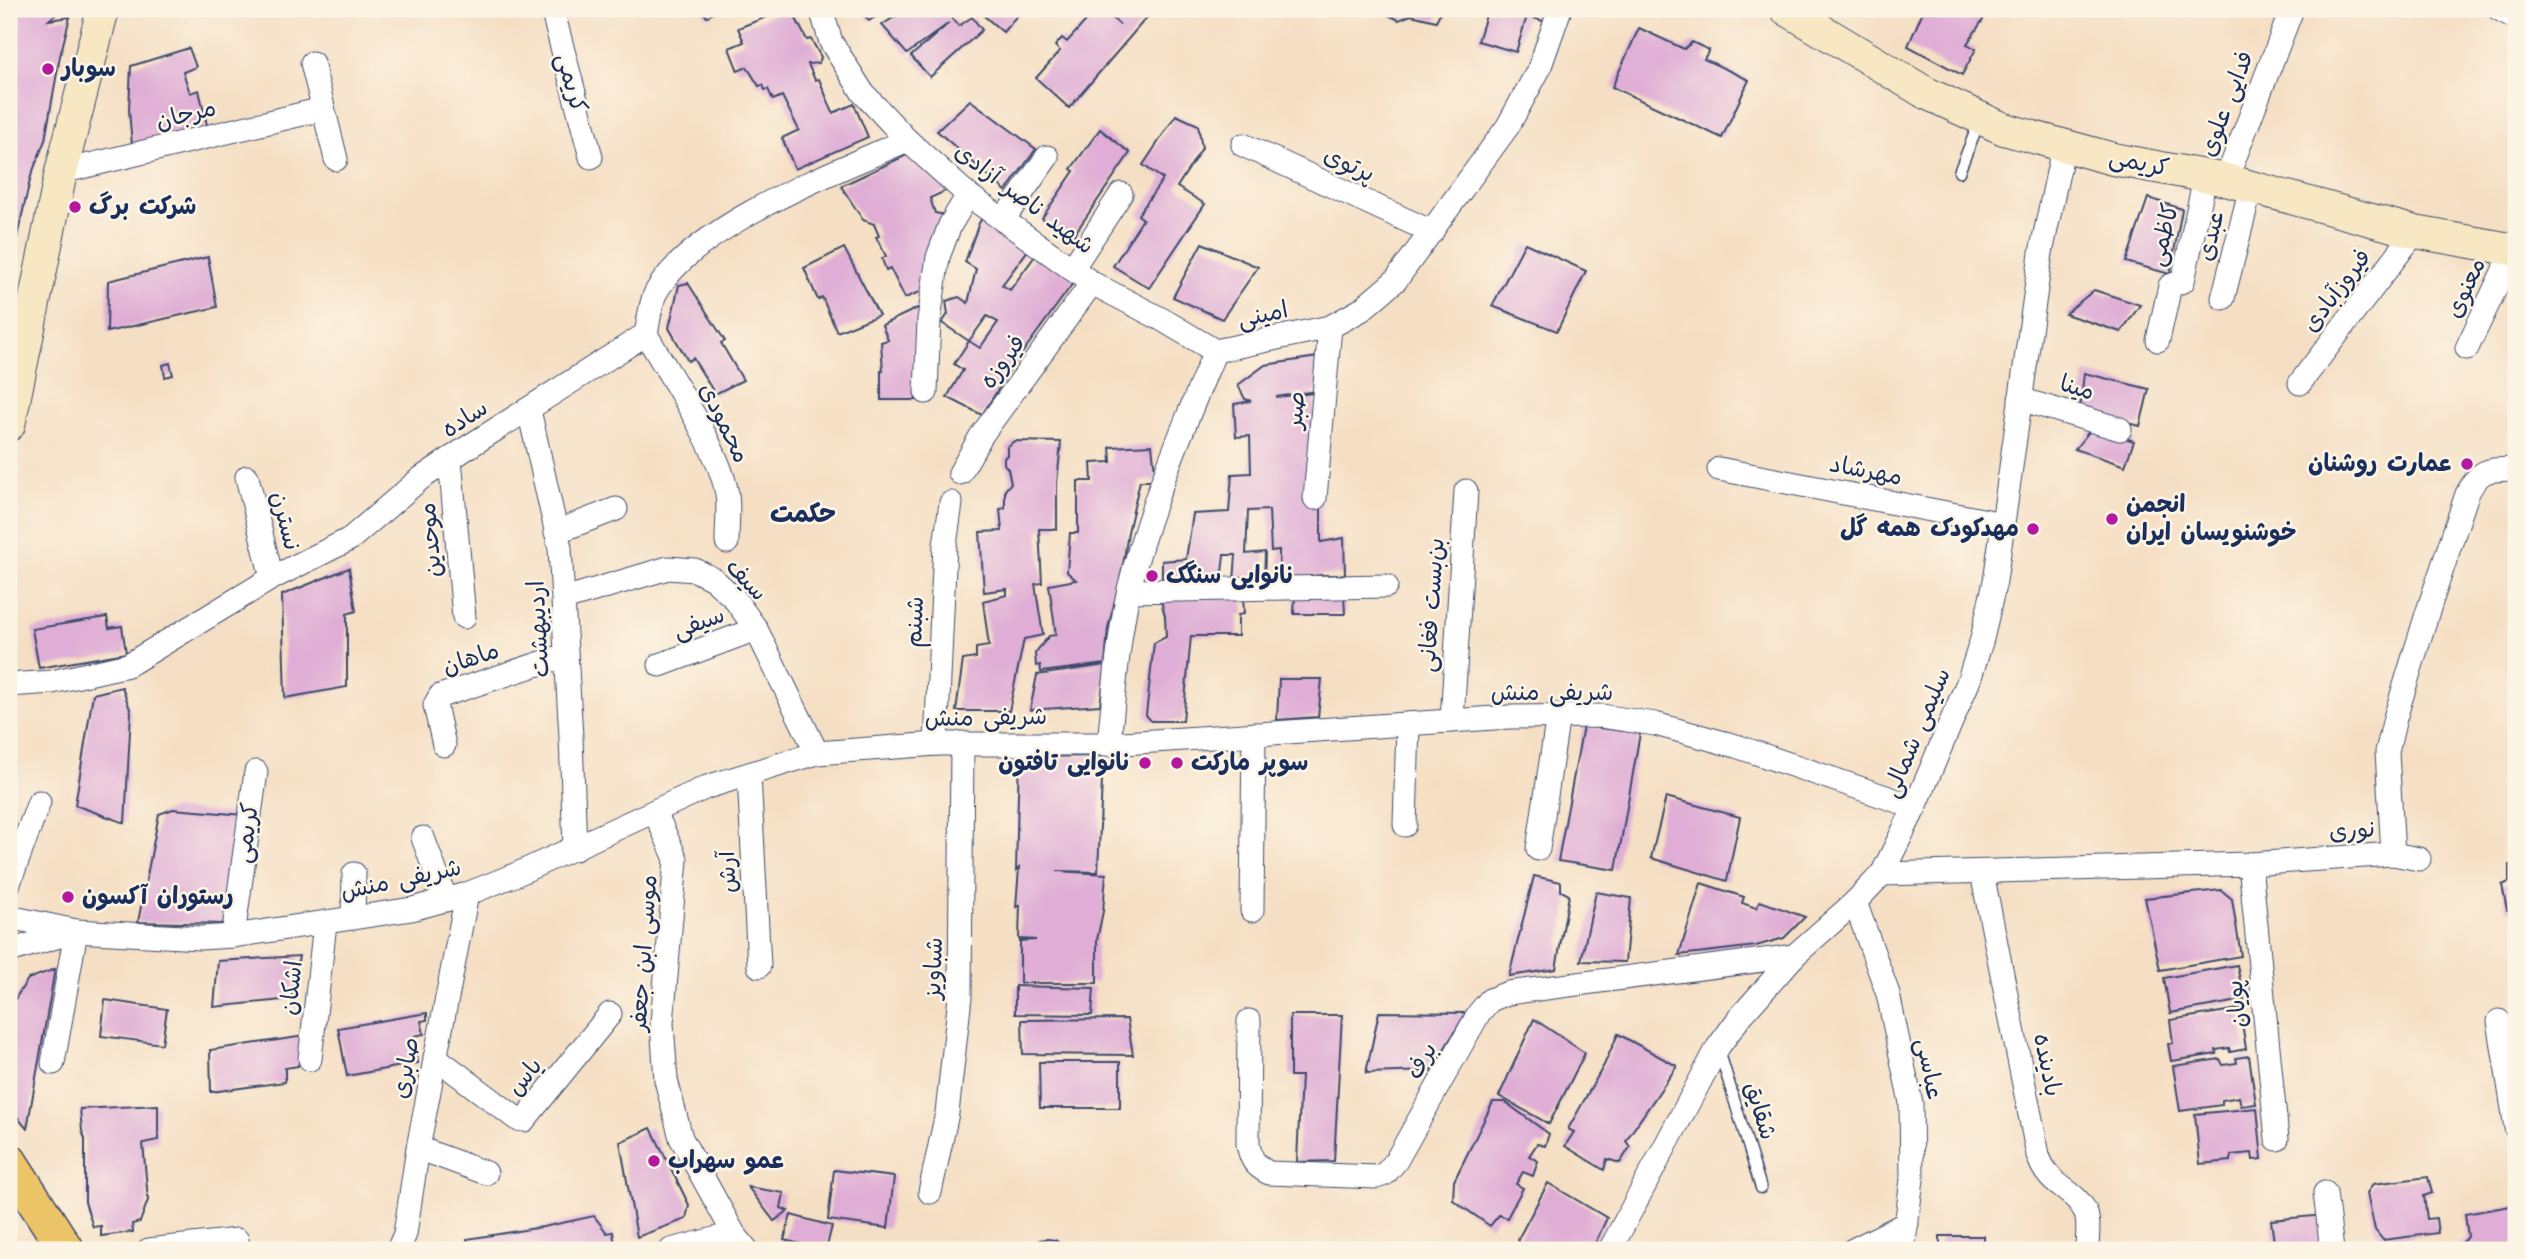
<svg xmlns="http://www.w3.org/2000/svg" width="2525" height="1259" font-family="'Architects Daughter','Playpen Sans Arabic',sans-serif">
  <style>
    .building { fill: #dfadd5 }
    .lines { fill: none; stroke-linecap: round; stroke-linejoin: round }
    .service-casing { stroke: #3c496d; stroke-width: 13 }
    .minor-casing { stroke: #3c496d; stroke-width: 25 }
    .secondary-casing { stroke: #3c496d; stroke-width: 34 }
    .primary-casing { stroke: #3c496d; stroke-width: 38 }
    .service { stroke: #fff; stroke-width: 10 }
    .minor { stroke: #fff; stroke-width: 23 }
    .secondary { stroke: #f7e8c3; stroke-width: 32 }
    .primary { stroke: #ecc569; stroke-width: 35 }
    .poi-dot { fill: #b5179e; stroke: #fcf5e5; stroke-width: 2.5 }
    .labels { text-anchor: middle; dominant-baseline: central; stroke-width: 5; stroke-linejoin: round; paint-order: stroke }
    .poi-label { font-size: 24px; font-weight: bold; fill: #1b2f5e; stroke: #fcf5e5; text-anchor: start }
    .street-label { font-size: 24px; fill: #1b2f5e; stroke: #fcf5e5 }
    .neighbourhood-label { font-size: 26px; font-weight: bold; fill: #1b2f5e; stroke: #fcf5e5 }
  </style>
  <rect width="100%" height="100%" fill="#fcf5e5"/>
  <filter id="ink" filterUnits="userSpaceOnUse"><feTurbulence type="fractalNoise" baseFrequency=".0143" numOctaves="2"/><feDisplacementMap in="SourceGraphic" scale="14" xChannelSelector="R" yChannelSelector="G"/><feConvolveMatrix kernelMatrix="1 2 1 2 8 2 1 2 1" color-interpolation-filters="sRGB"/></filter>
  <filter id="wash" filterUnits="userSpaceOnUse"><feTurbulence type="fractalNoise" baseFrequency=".00686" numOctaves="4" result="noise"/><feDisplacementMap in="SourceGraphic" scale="28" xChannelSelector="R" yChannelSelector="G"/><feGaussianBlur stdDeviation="1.57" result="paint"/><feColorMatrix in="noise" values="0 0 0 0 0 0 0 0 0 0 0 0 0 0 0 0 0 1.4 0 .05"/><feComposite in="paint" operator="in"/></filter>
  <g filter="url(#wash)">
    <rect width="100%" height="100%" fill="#f5dfc4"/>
    <g id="blocks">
      <g class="building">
        <polygon points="9,9 62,9 49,20 70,17 60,56 45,140 31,176 10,267"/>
        <polygon points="701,9 718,9 707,17"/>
        <polygon points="787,9 791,9 807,40 811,39 821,57 819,63 808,64 815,80 819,79 833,113 854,104 868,137 795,169 782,138 799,130 782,96 773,100 768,89 765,90 763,85 759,86 747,67 738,71 729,48 744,42 738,28"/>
        <polygon points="860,9 887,9 869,21"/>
        <polygon points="907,9 944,9 959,26 972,17 982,30 930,77 911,56 949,23 907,54 882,25"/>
        <polygon points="976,9 1023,9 1003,32"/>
        <polygon points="1086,9 1102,9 1120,25 1104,9 1154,9 1069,108 1036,78 1060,51 1055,46 1062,38 1067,42 1092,14"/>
        <polygon points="1390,9 1442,9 1436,21 1411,15 1399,20 1388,15"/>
        <polygon points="1488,9 1553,9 1549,23 1527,16 1516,52 1478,41"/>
        <polygon points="1938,9 1964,9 1984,18 1967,44 1976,49 1962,75 1908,46 1923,11 1936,12"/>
        <polygon points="1639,28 1684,49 1692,42 1709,50 1704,59 1749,80 1722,138 1612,87"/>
        <polygon points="189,48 196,67 183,72 190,93 199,90 207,125 132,145 129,110 131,66"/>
        <polygon points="970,100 1036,149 1006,191 937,131"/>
        <polygon points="1176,115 1198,125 1202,148 1177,187 1205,204 1149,288 1113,266 1143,219 1138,215 1163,179 1143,165"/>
        <polygon points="1100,129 1130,153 1071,239 1042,218 1074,171 1071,169"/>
        <polygon points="911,153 950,189 930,198 935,213 946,215 925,290 905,298 890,268 886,270 882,259 886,256 876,237 879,236 874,224 863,220 841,186"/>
        <polygon points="2148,198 2182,209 2170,274 2126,262"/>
        <polygon points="985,214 1031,246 1002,285 1010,290 1038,252 1076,279 1012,367 982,415 947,397 963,370 954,364 969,341 980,348 998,322 987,316 969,341 942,323 948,314 946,301 959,297 968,303 976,269 965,262 979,223"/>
        <polygon points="1202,243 1258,267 1222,319 1173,297"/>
        <polygon points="1525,243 1586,271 1557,331 1492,306"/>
        <polygon points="844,248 879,315 837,332 822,297 818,300 804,268"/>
        <polygon points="208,257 217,307 107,332 108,281"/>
        <polygon points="688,283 725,341 721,343 743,380 715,394 693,358 688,361 669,328 679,285"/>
        <polygon points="2094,290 2140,305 2121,332 2065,314"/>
        <polygon points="924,305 916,400 881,400 881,371 883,371 881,342 888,340 882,325"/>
        <polygon points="1318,357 1323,390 1276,397 1314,393 1321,503 1321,542 1344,538 1345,575 1320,575 1279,580 1279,550 1271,551 1269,510 1248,511 1246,554 1265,552 1264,582 1234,582 1236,555 1224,555 1221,582 1162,582 1162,561 1186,559 1193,514 1229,512 1232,474 1251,473 1250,436 1236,437 1234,404 1251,401 1245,399 1238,385 1265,365"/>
        <polygon points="170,363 173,375 165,377 163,365"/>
        <polygon points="2084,373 2149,389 2140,426 2080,411"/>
        <polygon points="2092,428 2134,441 2125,466 2075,449"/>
        <polygon points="1014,441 1061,442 1057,483 1057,529 1039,529 1042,583 1035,584 1043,635 1024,639 1009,711 956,711 963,660 976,658 976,648 989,646 983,601 1007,595 1007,589 984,592 980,532 1002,531 1000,509 1005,508 1005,490 1011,483 1008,469 1004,464 1004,458 1007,455 1007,447"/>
        <polygon points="1152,445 1156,481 1140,481 1128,532 1122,573 1108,628 1105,664 1041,672 1040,665 1036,666 1035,653 1049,636 1056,635 1049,585 1076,580 1067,572 1070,533 1078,533 1078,481 1092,481 1091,463 1111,462 1110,447"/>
        <polygon points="349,568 356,611 347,614 347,687 285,698 282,595"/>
        <polygon points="1243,594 1244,614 1238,615 1238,636 1191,636 1183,721 1151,721 1146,715 1154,643 1166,637 1165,616 1161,601"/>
        <polygon points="1344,594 1345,614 1294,614 1295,595"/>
        <polygon points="107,617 109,628 122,626 126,653 39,668 32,629"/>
        <polygon points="1106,665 1100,705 1030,710 1037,675"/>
        <polygon points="1279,679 1322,679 1318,717 1277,720"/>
        <polygon points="122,687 131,712 125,823 75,805 93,694"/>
        <polygon points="1583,726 1640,733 1616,870 1558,861"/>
        <polygon points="1103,756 1098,872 1057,871 1106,874 1103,911 1097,940 1097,983 1020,983 1020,941 1036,940 1019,939 1020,905 1016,907 1019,868 1016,871 1019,757"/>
        <polygon points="1666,797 1740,817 1727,881 1651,858"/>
        <polygon points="173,809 244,815 223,924 138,922 159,814"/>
        <polygon points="2509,865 2516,865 2516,912 2507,910 2502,885 2509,882"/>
        <polygon points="1534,876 1561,882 1561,891 1569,895 1556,969 1509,976"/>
        <polygon points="1701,883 1744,897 1742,903 1756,908 1760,901 1805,917 1784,938 1756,946 1679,955"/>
        <polygon points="2221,890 2232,899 2241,956 2160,970 2145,898"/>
        <polygon points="1596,892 1631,898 1625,962 1581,961"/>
        <polygon points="299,956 291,999 214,1007 218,961"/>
        <polygon points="2237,965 2244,1000 2170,1013 2164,978"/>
        <polygon points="55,969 27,1129 9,1107 9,1008 28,979"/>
        <polygon points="1015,986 1094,988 1092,1015 1015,1014"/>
        <polygon points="105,1000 167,1009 162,1044 101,1036"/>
        <polygon points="2240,1009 2246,1049 2230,1052 2229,1048 2216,1050 2217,1054 2171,1061 2168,1044 2173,1043 2170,1020"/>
        <polygon points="1379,1012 1466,1013 1431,1071 1366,1073"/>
        <polygon points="427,1013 427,1020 421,1021 424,1034 414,1036 418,1063 347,1076 338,1028"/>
        <polygon points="1290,1015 1342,1015 1334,1161 1297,1162 1301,1076 1290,1076"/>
        <polygon points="1127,1019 1133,1055 1023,1054 1022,1020"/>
        <polygon points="1534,1019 1585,1053 1549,1124 1499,1096"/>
        <polygon points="1618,1034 1677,1066 1631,1133 1626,1141 1630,1147 1620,1163 1607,1159 1604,1170 1565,1146 1574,1132 1568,1129 1604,1065"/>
        <polygon points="305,1036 298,1066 285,1068 285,1082 211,1092 210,1050"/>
        <polygon points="2249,1056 2256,1104 2241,1106 2239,1097 2222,1100 2222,1105 2180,1111 2173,1066 2220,1059 2223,1065 2237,1063 2236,1058"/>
        <polygon points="1039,1062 1120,1062 1120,1108 1040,1108"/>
        <polygon points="1493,1102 1505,1102 1549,1134 1545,1146 1537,1144 1529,1156 1538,1161 1533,1176 1523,1172 1516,1184 1523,1188 1507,1218 1499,1215 1490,1226 1453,1200 1454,1181"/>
        <polygon points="158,1105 158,1140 143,1143 148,1200 140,1222 132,1224 133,1232 101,1236 101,1226 93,1227 85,1202 85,1139 82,1131 80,1109"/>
        <polygon points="2257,1108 2262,1159 2253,1160 2252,1153 2231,1155 2231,1161 2200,1164 2195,1114"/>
        <polygon points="651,1128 689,1205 686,1219 637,1237 620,1142"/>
        <polygon points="834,1170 894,1177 888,1228 828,1220"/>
        <polygon points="2428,1177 2432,1193 2424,1196 2427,1219 2436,1218 2438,1233 2383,1240 2375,1230 2367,1193 2373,1184"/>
        <polygon points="1548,1183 1607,1218 1592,1250 1522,1250 1518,1239"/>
        <polygon points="748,1187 784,1193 781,1208 788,1211 774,1221"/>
        <polygon points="2516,1205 2516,1250 2464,1250 2462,1243 2468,1237 2465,1214"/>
        <polygon points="791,1215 832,1226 826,1250 784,1240"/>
        <polygon points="2325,1215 2328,1247 2275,1250 2271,1220"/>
        <polygon points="594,1216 607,1233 613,1232 615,1247 611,1248 612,1250 470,1250 467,1239 543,1227"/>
        <rect x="1940" y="1236" width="44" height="14"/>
        <polygon points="1047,1239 1055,1240 1068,1250 1028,1250 1040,1240"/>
      </g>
    </g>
  </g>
  <g filter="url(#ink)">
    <use href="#blocks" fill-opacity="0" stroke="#3c496d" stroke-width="2"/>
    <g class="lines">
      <defs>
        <g id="service">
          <polyline points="1959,172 1980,120"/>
          <polyline points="1719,1050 1761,1188"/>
        </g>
        <g id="minor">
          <polyline points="552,9 591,157"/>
          <polyline points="821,9 831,42 863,93 907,140 968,195 1092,283 1163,320 1215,351"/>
          <polyline points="2499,9 2516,18"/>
          <polyline points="312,63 336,159"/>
          <polyline points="1243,145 1432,232"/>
          <polyline points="61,172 323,109"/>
          <polyline points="2226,180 2292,9"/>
          <polyline points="1003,220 1047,157"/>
          <polyline points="1072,269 1121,194"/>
          <polyline points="2223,298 2251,187"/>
          <path d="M646,334C670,377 719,447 727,494C729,509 727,527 727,542"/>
          <polyline points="2158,340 2170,286 2183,281 2205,177"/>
          <polyline points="2467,348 2513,251"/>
          <polyline points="2300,383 2415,232"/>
          <polyline points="926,392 929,320 938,257 950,225 968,195"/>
          <polyline points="2020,399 2120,429"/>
          <polyline points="529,410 560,548 571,737 575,849"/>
          <polyline points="450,459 464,617"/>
          <polyline points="1719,469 2003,524"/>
          <polyline points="960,473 981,436 1092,283"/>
          <polyline points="247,477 272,578"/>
          <polyline points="1315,498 1330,327"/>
          <polyline points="556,532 616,509"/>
          <polyline points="1129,591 1386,586"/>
          <polyline points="564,599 668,568 695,570 713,579 734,598 756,629 817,753"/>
          <polyline points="660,665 756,629"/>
          <path d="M9,685L52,682L128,665L272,578L350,539L420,479L465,449L646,334C649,321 650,303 656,292C696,223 836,172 907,140"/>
          <polyline points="1452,721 1466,491"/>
          <polyline points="936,744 945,545 951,503"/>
          <path d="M1109,744C1114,693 1118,639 1129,589C1149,507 1183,428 1215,351L1330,327L1361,310L1396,280L1508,126L1539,69L1560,9"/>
          <polyline points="444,745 435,705 440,696 566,655"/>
          <polyline points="749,775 759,966"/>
          <polyline points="655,812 676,859 662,1023 666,1080 681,1138 734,1234 747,1250"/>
          <polyline points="1405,825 1408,724"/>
          <polyline points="423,838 446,900"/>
          <polyline points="1538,849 1558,715"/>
          <polyline points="2393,854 2419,859"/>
          <polyline points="2250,864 2277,1139"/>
          <path d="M1982,873L2038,1155C2048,1188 2074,1188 2085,1211C2090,1222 2087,1238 2087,1250"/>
          <path d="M1882,874L2250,864L2393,854L2387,752L2395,718L2427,614L2467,494C2481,467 2488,470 2516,469"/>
          <polyline points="9,883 39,802"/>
          <polyline points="1855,902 1888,994 1911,1103 1912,1179 1903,1250"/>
          <polyline points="1252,910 1254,734"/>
          <polyline points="9,917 76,931 200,938 233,936 412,909 467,894 517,874 707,787 817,753 936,744 1109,744 1509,717 1601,716 1655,724 1736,746 1915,807"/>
          <polyline points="353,918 354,874"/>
          <polyline points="233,936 256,772"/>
          <polyline points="9,951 73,932"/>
          <path d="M1249,1021L1248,1144C1251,1160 1255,1166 1269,1173L1376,1177L1385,1174L1396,1161L1479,1013L1490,1000L1508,993L1794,956"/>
          <polyline points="2499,1021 2516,1128"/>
          <polyline points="435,1057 517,1119 524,1120 610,1014"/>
          <polyline points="310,1059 325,923"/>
          <polyline points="53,1063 76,931"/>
          <polyline points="418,1148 486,1173"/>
          <polyline points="930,1192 947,1113 960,997 962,743"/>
          <polyline points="2325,1193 2332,1250"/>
          <polyline points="149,1250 237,1240"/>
          <polyline points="398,1250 405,1234 418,1148 467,894"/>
          <polyline points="671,1250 734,1234"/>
          <polyline points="1610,1250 1718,1047 1740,1017 1794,956 1855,902 1882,874 1915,807 1969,680 1982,639 1995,581 2041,253 2064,144"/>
          <polyline points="1853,1250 1907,1223"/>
        </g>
        <g id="secondary">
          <polyline points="1786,9 1926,93 2004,129 2113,159 2226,180 2415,232 2516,250"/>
          <polyline points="9,425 61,172 103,9"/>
        </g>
        <polyline id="primary" points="9,1161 66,1250"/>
      </defs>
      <use href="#service" class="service-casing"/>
      <use href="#minor" class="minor-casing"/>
      <use href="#secondary" class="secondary-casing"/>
      <use href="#primary" class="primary-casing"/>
      <use href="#service" class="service"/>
      <use href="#minor" class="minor"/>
      <use href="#secondary" class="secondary"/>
      <use href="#primary" class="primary"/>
    </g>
  </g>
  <g class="poi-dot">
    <circle cx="48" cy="69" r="7"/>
    <circle cx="75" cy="207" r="7"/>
    <circle cx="2467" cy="464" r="7"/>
    <circle cx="2112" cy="519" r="7"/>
    <circle cx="2033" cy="529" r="7"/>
    <circle cx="1152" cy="576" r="7"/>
    <circle cx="1145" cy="763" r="7"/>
    <circle cx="1177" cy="763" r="7"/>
    <circle cx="68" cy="897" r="7"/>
    <circle cx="654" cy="1161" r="7"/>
  </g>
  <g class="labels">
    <g class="poi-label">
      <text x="62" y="69">سوبار</text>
      <text x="89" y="207">شرکت برگ</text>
      <text x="2453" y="464" text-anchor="end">عمارت روشنان</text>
      <text x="2126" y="505">انجمن<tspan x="2126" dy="28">خوشنویسان ایران</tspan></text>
      <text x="2019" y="529" text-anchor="end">مهدکودک همه گل</text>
      <text x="1166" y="576">نانوایی سنگک</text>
      <text x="1131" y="763" text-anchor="end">نانوایی تافتون</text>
      <text x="1191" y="763">سوپر مارکت</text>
      <text x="82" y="897">رستوران آکسون</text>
      <text x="668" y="1161">عمو سهراب</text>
    </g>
    <g class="street-label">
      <text transform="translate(571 83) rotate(75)">کریمی</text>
      <text transform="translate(2227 104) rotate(-69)">فدایی علوی</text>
      <text transform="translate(186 115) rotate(-14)">مرجان</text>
      <text transform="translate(2139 163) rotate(12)">کریمی</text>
      <text transform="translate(1349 165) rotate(25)">پرتوی</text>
      <text transform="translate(1024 199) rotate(37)">شهید ناصر آزادی</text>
      <text transform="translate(2164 235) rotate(-76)">کاظمی</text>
      <text transform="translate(2211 236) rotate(-76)">عبدی</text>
      <text transform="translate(2466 288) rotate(-65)">معنوی</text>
      <text transform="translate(2337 291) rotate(-53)">فیروزآبادی</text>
      <text transform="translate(1263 315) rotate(-12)">امینی</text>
      <text transform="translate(1003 362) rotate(-54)">فیروزه</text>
      <text transform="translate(2077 388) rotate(17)">مینا</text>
      <text transform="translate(1296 410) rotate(-85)">صبر</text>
      <text transform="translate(465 419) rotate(-33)">ساده</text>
      <text transform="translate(724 423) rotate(64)">محمودی</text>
      <text transform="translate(1866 471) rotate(11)">مهرشاد</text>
      <text transform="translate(285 521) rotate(76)">نسترن</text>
      <text transform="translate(431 540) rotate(-95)">موحدین</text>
      <text transform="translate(746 580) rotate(46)">سیف</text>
      <text transform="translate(1432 605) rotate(-86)">بن‌بست فغانی</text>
      <text transform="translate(915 622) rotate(-87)">شبنم</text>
      <text transform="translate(699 623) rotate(-20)">سیفی</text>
      <text transform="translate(539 629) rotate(-93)">اردیبهشت</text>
      <text transform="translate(471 659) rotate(-18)">ماهان</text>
      <text x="1552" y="693">شریفی منش</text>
      <text transform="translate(986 718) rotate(-1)">شریفی منش</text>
      <text transform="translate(1917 733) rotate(-67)">سلیمی شمالی</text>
      <text transform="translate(2352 831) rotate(-4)">نوری</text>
      <text transform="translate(247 833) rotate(-82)">کریمی</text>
      <text transform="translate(728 872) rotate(-93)">آرش</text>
      <text transform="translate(401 880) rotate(-12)">شریفی منش</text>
      <text transform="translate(644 953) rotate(-86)">موسی ابن جعفر</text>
      <text transform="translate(934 968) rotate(-88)">شباویز</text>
      <text transform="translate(292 988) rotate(-84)">اشکان</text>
      <text transform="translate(2237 1004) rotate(-96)">پویان</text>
      <text transform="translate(1422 1061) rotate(-60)">برف</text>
      <text transform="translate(2047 1065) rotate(79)">بادینده</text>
      <text transform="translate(406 1068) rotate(-79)">صابری</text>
      <text transform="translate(1929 1069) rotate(79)">عباسی</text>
      <text transform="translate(525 1077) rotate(-51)">یاس</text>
      <text transform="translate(1760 1111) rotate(73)">شقایق</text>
    </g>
    <g class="neighbourhood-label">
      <text x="803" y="514">حکمت</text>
    </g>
  </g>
  <rect width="2525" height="1259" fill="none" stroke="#fcf5e5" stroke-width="35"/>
</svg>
